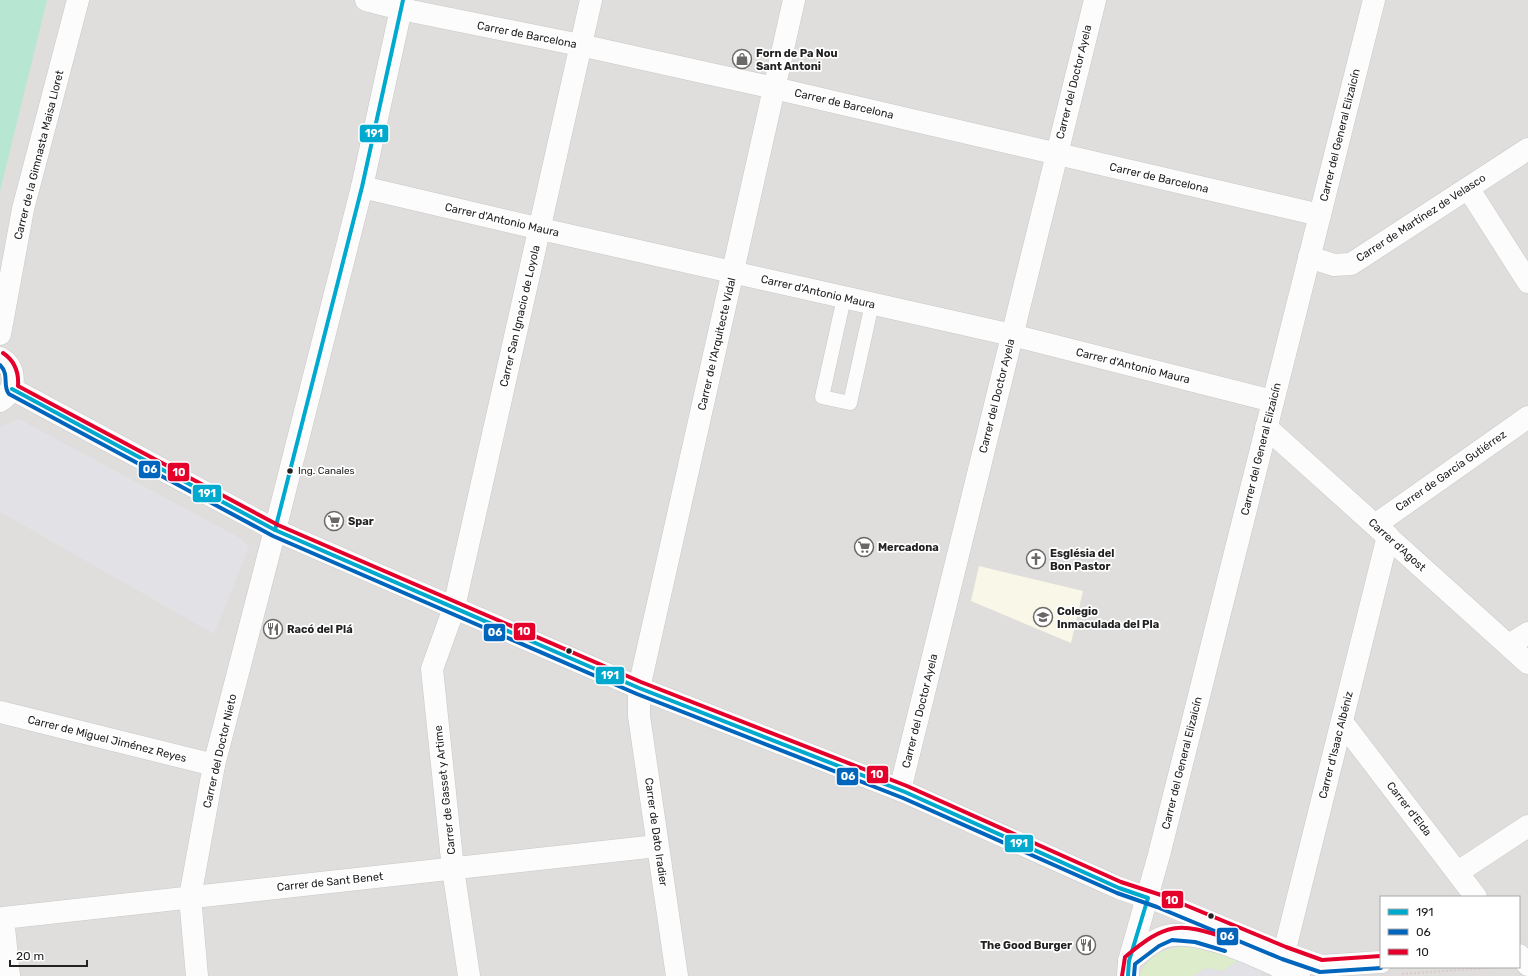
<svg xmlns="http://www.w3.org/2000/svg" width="1528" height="976" font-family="Rubik,sans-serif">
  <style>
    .residential { fill: #dfdedc; fill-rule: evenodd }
    .education { fill: #f8f7e8 }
    .grass { fill: #ddeccb }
    .pitch { fill: #b7e6d2 }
    .plaza { fill: #e2e1e5 }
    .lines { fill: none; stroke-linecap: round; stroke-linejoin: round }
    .service-casing { stroke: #c9c8c7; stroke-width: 15 }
    .minor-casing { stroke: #c9c8c7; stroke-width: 23 }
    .tertiary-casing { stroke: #c9c8c7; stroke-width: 23 }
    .path { stroke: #dccecd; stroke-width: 2.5; stroke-dasharray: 2 2; stroke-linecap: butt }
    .service { stroke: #fdfcfc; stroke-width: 14 }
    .minor { stroke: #fdfcfc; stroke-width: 22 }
    .tertiary { stroke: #fdfcfc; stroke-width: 22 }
    .bus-1-casing { stroke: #fff; stroke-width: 7 }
    .bus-2-casing { stroke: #fff; stroke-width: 7 }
    .bus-3-casing { stroke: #fff; stroke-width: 7 }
    .bus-1 { stroke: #00a9ce; stroke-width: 4 }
    .bus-2 { stroke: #0065bd; stroke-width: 4 }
    .bus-3 { stroke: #e4002b; stroke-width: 4 }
    .bus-dot { fill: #222; stroke: #fff; stroke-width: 1.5 }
    .labels { text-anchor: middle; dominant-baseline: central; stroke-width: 3.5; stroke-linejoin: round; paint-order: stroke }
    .bus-label { font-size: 10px; fill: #222; stroke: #fff; text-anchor: start }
    .street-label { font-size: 11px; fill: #222; stroke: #fff }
    .poi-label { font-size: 11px; font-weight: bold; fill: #222; stroke: #fff; text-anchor: start }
    .line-badge { stroke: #fff; stroke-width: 1.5 }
    .badge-label { font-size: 11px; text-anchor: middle; font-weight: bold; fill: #fff }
  </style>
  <rect width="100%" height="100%" fill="#f0eeeb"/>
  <path class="residential" d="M0,0H1528V976H0ZM1381,897H1519V967H1381Z"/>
  <polygon class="education" points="979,566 1083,591 1071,643 971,601"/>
  <path class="grass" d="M1186,946L1240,959L1223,971L1206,968L1193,976H1139C1149,954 1164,949 1186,946Z"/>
  <polygon class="pitch" points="0,0 47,0 0,191"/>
  <g class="plaza">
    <polygon points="19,419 240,538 249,547 214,634 0,512 0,428 1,426"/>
    <polygon points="1240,959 1261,967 1261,976 1193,976 1206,968 1223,971"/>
  </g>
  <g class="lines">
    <defs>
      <polyline id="service" points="844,298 822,397 850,403 872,304"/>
      <g id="minor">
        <polyline points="366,0 401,9 580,45 774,88 1320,215"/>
        <polyline points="362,187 541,229 1012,335 1273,401"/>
        <polyline points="1468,188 1528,282"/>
        <polyline points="1309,257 1334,265 1351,264 1528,149"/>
        <polyline points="0,334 23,209 78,0"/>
        <polyline points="1266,427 1528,663"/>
        <polyline points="1375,525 1528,417"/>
        <polyline points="1509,645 1528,633"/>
        <polyline points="0,712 214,765"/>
        <polyline points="1342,722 1476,897"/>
        <polyline points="905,792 901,786 1095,0"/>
        <polyline points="1458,872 1528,826"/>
        <polyline points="1148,898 1159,901 1284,953 1321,966 1381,962"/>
        <polyline points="1284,953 1388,536"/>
        <polyline points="1519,955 1528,965"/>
        <path d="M1129,961C1140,953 1153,939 1167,936C1203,928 1266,961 1299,976"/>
        <polyline points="9,976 3,918 657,846"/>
        <polyline points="197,976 190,897 214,765 275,530"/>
        <polyline points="469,976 453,869 432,669 454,608 459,585 591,0"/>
        <polyline points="677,976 639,716 639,688 794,0"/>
      </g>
      <g id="tertiary">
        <path d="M0,358C17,367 17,391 0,401"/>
        <polyline points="12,389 275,530 639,688 905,792 1119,888 1148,898"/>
        <polyline points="275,530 362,187 403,0"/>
        <polyline points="1128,976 1129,961 1159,855 1374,0"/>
      </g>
    </defs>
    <use href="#service" class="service-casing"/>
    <use href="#minor" class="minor-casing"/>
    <use href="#tertiary" class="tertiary-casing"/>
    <polyline class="path" points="1402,974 1499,967"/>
    <use href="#service" class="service"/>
    <use href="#minor" class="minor"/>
    <use href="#tertiary" class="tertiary"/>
    <defs>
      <g id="bus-1">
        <polyline points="12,389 275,530 639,688 905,792 1119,888 1148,898 1129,961 1128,976"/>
        <polyline points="275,530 362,187 403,0"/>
      </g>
      <g id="bus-2">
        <path d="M0,365C10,375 2,386 9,394L273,536L637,694L903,798L1117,893L1157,907L1282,959L1320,972L1381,968"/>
        <polyline points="1134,976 1135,964 1159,946 1172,940 1195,942 1225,951"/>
      </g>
      <g id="bus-3">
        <path d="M3,353C15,361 19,372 18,386L278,525L641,682L907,786L1121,882L1161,895L1286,947L1322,960L1381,956"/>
        <path d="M1122,976L1125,957C1166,923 1178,921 1229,939"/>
      </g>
    </defs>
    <use href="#bus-1" class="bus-1-casing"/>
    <use href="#bus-2" class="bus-2-casing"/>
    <use href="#bus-3" class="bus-3-casing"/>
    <use href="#bus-1" class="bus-1"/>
    <use href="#bus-2" class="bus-2"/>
    <use href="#bus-3" class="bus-3"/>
  </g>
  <defs>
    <symbol id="shop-ring" viewBox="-11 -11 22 22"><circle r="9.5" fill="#fff" stroke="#6a6968" stroke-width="1.5"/><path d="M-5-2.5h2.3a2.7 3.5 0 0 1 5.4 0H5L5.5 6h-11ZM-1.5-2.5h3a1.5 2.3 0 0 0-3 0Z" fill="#6a6968"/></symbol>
    <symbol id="supermarket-ring" viewBox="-11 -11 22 22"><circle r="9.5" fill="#fff" stroke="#6a6968" stroke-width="1.5"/><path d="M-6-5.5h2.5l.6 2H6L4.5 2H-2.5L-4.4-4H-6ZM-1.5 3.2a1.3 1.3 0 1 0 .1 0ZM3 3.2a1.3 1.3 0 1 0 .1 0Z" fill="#6a6968"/></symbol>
    <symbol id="church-ring" viewBox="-11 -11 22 22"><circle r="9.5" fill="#fff" stroke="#6a6968" stroke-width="1.5"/><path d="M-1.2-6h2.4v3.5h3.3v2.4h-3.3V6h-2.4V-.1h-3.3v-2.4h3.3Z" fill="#6a6968"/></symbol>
    <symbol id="school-ring" viewBox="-11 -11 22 22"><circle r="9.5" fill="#fff" stroke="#6a6968" stroke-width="1.5"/><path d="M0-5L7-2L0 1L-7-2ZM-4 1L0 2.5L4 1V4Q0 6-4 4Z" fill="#6a6968"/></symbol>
    <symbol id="restaurant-ring" viewBox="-11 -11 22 22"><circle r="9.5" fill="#fff" stroke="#6a6968" stroke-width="1.5"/><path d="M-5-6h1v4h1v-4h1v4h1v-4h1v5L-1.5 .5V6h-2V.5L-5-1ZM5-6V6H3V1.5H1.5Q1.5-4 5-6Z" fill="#6a6968"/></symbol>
  </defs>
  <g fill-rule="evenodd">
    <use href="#shop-ring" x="731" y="48" width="22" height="22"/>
    <use href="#supermarket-ring" x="323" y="510" width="22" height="22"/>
    <use href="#supermarket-ring" x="853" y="536" width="22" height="22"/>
    <use href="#church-ring" x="1025" y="548" width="22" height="22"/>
    <use href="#school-ring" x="1032" y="606" width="22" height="22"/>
    <use href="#restaurant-ring" x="262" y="618" width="22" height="22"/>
    <use href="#restaurant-ring" x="1075" y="934" width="22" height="22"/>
  </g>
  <g class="bus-dot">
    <circle cx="290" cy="471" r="3.5"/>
    <circle cx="569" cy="651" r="3.5"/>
    <circle cx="1211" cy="916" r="3.5"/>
  </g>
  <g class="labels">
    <g class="bus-label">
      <text x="298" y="471">Ing. Canales</text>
    </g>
    <g class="street-label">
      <text transform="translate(527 35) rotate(11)">Carrer de Barcelona</text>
      <text transform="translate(1074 82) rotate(-76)">Carrer del Doctor Ayela</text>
      <text transform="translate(844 104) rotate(13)">Carrer de Barcelona</text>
      <text transform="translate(1340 135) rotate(-76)">Carrer del General Elizaicín</text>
      <text transform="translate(39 155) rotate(-76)">Carrer de la Gimnasta Maisa Lloret</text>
      <text transform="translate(1159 178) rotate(13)">Carrer de Barcelona</text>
      <text transform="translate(1421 218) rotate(-33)">Carrer de Martínez de Velasco</text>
      <text transform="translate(502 220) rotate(13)">Carrer d'Antonio Maura</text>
      <text transform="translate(818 292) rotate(13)">Carrer d'Antonio Maura</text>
      <text transform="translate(520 316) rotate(-77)">Carrer San Ignacio de Loyola</text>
      <text transform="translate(717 344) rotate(-77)">Carrer de l'Arquitecte Vidal</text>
      <text transform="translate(1133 366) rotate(14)">Carrer d'Antonio Maura</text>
      <text transform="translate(997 396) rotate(-76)">Carrer del Doctor Ayela</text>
      <text transform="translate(1261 449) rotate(-76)">Carrer del General Elizaicín</text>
      <text transform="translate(1451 471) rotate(-35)">Carrer de García Gutiérrez</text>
      <text transform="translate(1397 545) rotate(42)">Carrer d'Agost</text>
      <text transform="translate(920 711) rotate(-76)">Carrer del Doctor Ayela</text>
      <text transform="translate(107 739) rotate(14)">Carrer de Miguel Jiménez Reyes</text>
      <text transform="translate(1336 745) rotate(-76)">Carrer d'Isaac Albéniz</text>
      <text transform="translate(220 751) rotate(-77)">Carrer del Doctor Nieto</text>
      <text transform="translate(1182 763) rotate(-76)">Carrer del General Elizaicín</text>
      <text transform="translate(445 790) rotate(-96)">Carrer de Gasset y Artime</text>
      <text transform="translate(1409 809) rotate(52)">Carrer d'Elda</text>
      <text transform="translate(656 832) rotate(82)">Carrer de Dato Iradier</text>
      <text transform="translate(330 882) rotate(-6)">Carrer de Sant Benet</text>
    </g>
    <g class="poi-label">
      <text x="756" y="53">Forn de Pa Nou<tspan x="756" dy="13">Sant Antoni</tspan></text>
      <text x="348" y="521">Spar</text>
      <text x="878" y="547">Mercadona</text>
      <text x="1050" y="553">Església del<tspan x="1050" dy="13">Bon Pastor</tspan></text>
      <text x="1057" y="611">Colegio<tspan x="1057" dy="13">Inmaculada del Pla</tspan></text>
      <text x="287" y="629">Racó del Plá</text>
      <text x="1072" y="945" text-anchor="end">The Good Burger</text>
    </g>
  </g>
  <g class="line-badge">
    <rect x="359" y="124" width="30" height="19" rx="4" fill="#00a9ce"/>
    <rect x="138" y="460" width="23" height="19" rx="4" fill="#0065bd"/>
    <rect x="167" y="462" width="23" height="20" rx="4" fill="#e4002b"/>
    <rect x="192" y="484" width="30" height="19" rx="4" fill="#00a9ce"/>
    <rect x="513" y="622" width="23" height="19" rx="4" fill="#e4002b"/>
    <rect x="483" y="623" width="23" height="19" rx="4" fill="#0065bd"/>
    <rect x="595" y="666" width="30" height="19" rx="4" fill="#00a9ce"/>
    <rect x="866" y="765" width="23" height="19" rx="4" fill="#e4002b"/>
    <rect x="836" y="767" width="23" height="19" rx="4" fill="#0065bd"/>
    <rect x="1004" y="834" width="30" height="19" rx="4" fill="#00a9ce"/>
    <rect x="1161" y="890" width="23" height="19" rx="4" fill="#e4002b"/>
    <rect x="1216" y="927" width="23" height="19" rx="4" fill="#0065bd"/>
  </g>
  <g class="badge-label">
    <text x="374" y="137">191</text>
    <text x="150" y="473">06</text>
    <text x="179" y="476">10</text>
    <text x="207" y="497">191</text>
    <text x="524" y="635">10</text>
    <text x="495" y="636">06</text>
    <text x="610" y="679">191</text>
    <text x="877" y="778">10</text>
    <text x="848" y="780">06</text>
    <text x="1019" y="847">191</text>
    <text x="1172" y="904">10</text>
    <text x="1227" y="940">06</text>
  </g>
  <rect x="1380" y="896" width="140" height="72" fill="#ffffff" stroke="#a7a7a7"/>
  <rect x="1388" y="909" width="20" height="6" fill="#00a9ce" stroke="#a7a7a7"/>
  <text x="1416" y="916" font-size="12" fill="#222222">191</text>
  <rect x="1388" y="929" width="20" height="6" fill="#0065bd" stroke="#a7a7a7"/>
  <text x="1416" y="936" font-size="12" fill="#222222">06</text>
  <rect x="1388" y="949" width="20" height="6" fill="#e4002b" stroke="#a7a7a7"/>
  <text x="1416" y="956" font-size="12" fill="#222222">10</text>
  <path d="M10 960v6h77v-6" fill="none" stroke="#222222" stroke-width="2"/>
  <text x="16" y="960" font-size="12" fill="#222222" stroke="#ffffff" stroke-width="3" paint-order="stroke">20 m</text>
</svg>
